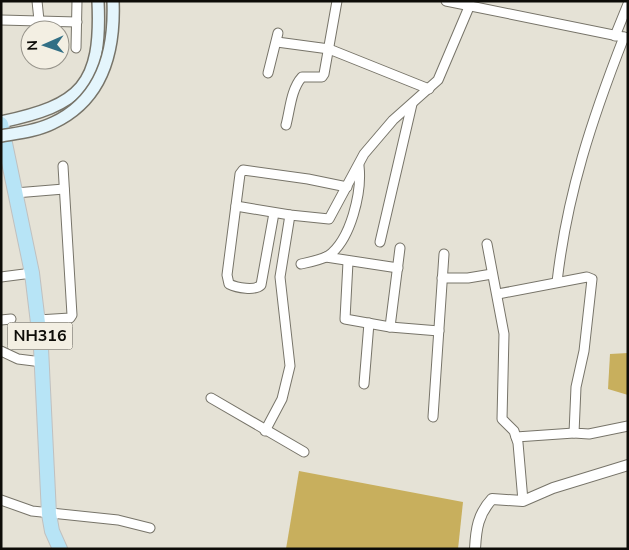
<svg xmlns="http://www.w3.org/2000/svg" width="629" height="550" font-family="'Nunito Sans',sans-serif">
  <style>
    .water { fill: #c8af5d }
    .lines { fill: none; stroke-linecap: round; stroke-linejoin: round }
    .minor-casing { stroke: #777469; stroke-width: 11 }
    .tertiary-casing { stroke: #777469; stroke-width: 12 }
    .secondary-casing { stroke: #777469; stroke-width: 14 }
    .trunk-casing { stroke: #c0c0bf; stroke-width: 16 }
    .minor { stroke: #fff; stroke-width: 9 }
    .tertiary { stroke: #fff; stroke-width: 10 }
    .secondary { stroke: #e4f5fc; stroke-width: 11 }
    .trunk { stroke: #b7e4f6; stroke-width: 14 }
    .secondary-bridge-casing { stroke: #777469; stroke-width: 14; stroke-linecap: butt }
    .secondary-bridge { stroke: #e4f5fc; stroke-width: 11 }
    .labels { text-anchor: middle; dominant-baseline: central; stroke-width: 5; stroke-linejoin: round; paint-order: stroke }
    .shield { fill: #f3efe3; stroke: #52504a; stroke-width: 1 }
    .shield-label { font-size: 16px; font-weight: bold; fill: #0d0c08 }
  </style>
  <rect width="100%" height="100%" fill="#e5e2d6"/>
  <g class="water">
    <polygon points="628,353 628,395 608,389 610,354"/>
    <polygon points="299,471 463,502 458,549 286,549"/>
  </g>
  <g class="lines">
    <defs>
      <g id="minor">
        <polyline points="37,1 40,30"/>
        <polyline points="446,1 628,38"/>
        <polyline points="1,20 77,22"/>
        <polyline points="615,36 628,4"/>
        <polyline points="277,42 329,49 429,89"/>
        <polyline points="76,48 77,1"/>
        <polyline points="268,73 278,33"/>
        <path d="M286,125C290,110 291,89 302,77H322L324,74L337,1"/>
        <polyline points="15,193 64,189"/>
        <polyline points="236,206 290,215 329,219 364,154 393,120 438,80 469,7"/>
        <path d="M274,213L261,285C255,291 237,288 229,284L227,275L240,174L243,170L308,179L347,187"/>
        <polyline points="380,242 412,104"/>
        <polyline points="487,244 504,334 502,419 514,431 518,443 523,501"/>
        <polyline points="326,257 398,268"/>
        <polyline points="348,262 345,319 390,327 439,331"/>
        <path d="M301,264C310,262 320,260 328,256C351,240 362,192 359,166"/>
        <polyline points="1,277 32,273"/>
        <polyline points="442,278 468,278 492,274"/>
        <path d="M557,282C567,194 592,119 624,37"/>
        <polyline points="498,294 587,277 592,279 584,351 576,387 574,433 589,434 628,426"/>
        <polyline points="1,320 11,319"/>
        <polyline points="38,320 70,318 72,315 63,166"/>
        <polyline points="390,327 400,248"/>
        <polyline points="1,351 18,359 42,362"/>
        <polyline points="364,384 369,323"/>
        <polyline points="211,398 304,452"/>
        <polyline points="433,417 444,254"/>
        <polyline points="265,431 282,399 290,366 280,277 290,215"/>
        <polyline points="516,437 574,433"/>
        <polyline points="1,500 32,511 118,520 150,528"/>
      </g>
      <path id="tertiary" d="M475,549C476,529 478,514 492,499L523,501L553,488L628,465"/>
      <path id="secondary" d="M1,122C81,105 102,86 98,1"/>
      <polyline id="trunk" points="1,124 32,273 41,348 49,514 52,531 60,549"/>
    </defs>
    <use href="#minor" class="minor-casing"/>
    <use href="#tertiary" class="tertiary-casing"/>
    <use href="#secondary" class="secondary-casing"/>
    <use href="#trunk" class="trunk-casing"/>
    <use href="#minor" class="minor"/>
    <use href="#tertiary" class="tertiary"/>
    <use href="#secondary" class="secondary"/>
    <use href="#trunk" class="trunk"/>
    <defs>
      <path id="secondary-bridge" d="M1,136C18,133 37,131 53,123C102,100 115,52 113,1"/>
    </defs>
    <use href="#secondary-bridge" class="secondary-bridge-casing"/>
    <use href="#secondary-bridge" class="secondary-bridge"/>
  </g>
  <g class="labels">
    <rect class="shield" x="7.5" y="322.5" width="65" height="27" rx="4"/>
    <g class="shield-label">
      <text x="40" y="336">NH316</text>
    </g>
  </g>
  <rect width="629" height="550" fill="none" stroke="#0d0c08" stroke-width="5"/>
  <g transform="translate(45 45) rotate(268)"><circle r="24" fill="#f3efe3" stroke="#97948b"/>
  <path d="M0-4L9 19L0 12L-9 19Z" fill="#316f85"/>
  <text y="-8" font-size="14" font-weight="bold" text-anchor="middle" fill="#0d0c08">N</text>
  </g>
</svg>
